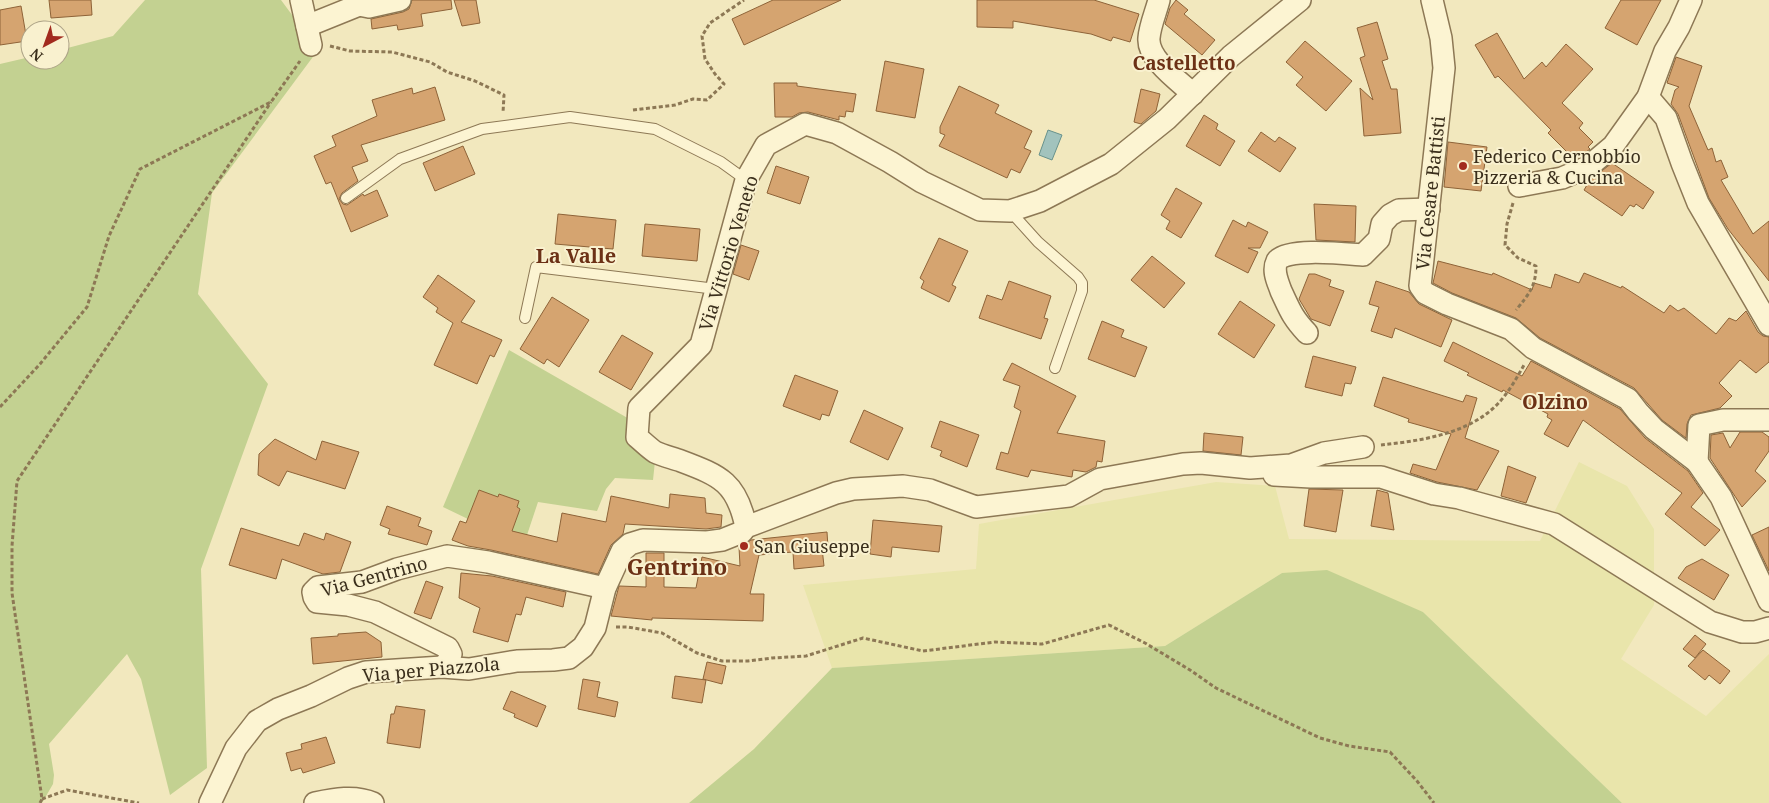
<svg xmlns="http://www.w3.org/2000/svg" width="1769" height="803" font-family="'Noto Serif',serif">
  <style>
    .farmland { fill: #e9e5ab }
    .green { fill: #c3d191 }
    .water { fill: #a2c3bd; stroke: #68928c }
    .building { fill: #d5a470; stroke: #8e6338 }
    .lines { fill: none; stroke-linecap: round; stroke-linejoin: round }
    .lane-casing { stroke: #8d7855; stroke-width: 12 }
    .street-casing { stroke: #8d7855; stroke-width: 24 }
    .path { stroke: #8d7855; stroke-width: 3; stroke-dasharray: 4 2.5; stroke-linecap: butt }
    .lane { stroke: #fcf4d2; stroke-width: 10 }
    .street { stroke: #fcf4d2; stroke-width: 21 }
    .poi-dot { fill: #a22b1e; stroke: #f9f1cf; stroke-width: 2 }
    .labels { text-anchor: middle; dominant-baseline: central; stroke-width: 4; stroke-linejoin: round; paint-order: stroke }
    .poi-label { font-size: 18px; fill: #3a2e1b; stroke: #f9f1cf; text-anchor: start }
    .street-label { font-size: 18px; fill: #3a2e1b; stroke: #f9f1cf }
    .neighbourhood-label { font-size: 19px; font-weight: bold; fill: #6c3116; stroke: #f9f1cf }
    .quarter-label { font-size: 20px; font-weight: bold; fill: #6c3116; stroke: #f9f1cf }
    .district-label { font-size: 22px; font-weight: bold; fill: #6c3116; stroke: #f9f1cf }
  </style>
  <rect width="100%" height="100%" fill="#f2e8be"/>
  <polygon class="farmland" points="1579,462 1627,486 1654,529 1654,605 1621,659 1706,716 1769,654 1769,803 1622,803 1423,612 1282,573 1165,646 832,668 803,585 976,569 979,524 1216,482 1275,486 1289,539 1540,541"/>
  <g class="green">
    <polygon points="145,0 281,0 318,50 212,193 198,294 268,384 201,569 207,768 170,795 141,679 127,654 49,744 54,775 53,784 42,803 0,803 0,64 30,57 30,60 60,60 60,50 113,36"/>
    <polygon points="509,350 638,424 656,452 653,480 615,478 606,489 597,511 538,502 526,538 511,533 520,509 517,507 519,501 499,494 498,497 479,491 468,519 443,507"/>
    <polygon points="1327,570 1423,612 1622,803 689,803 754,749 832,668 1165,646 1282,573"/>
  </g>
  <polygon class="water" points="1048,130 1062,135 1052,160 1039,155"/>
  <g class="building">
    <polygon points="49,0 91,0 92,15 51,18"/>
    <polygon points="412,0 451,0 452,9 421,14 423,26 398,30 397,25 372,29 371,19 403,12 409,9"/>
    <polygon points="454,0 476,0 480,23 462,26"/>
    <polygon points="773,0 841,0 744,45 732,19"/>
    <polygon points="977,0 1094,0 1139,14 1130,42 1113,37 1111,41 1091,34 1013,21 1013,28 977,27"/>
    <polygon points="1176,0 1188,10 1184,14 1215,40 1202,55 1165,24 1170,8"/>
    <polygon points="1621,0 1661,0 1637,45 1605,28"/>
    <polygon points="21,6 27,41 0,45 0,10"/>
    <polygon points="1377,22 1388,59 1382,61 1391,89 1397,89 1401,133 1364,136 1360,88 1373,100 1360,58 1365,56 1357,28"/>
    <polygon points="1497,33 1524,79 1542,62 1546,67 1566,44 1593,69 1562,103 1583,123 1579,128 1593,142 1588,147 1590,149 1581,156 1574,159 1548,133 1551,130 1498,76 1495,78 1475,45"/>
    <polygon points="1305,41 1352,81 1326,111 1296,85 1303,77 1286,62"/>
    <polygon points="1676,57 1702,66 1689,106 1708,150 1712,148 1716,162 1721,160 1728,177 1721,180 1753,234 1769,221 1769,281 1728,229 1709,198 1678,114 1671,104 1675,90 1679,87 1667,83"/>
    <polygon points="885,61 924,69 915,118 876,111"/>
    <polygon points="774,83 797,83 797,86 856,94 853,112 846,111 845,117 839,116 839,120 808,112 799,113 792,117 775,117"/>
    <polygon points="959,86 999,105 995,113 1032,131 1024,148 1031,151 1020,173 1011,169 1007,178 939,146 945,135 940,133 940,127"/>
    <polygon points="435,87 445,120 361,145 368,161 352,167 358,181 342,193 339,199 343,204 347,205 363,194 364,196 377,190 388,216 351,232 331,182 326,184 314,156 336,146 332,136 377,116 372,100 412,88 413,94"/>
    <polygon points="1141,89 1160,94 1156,111 1141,124 1134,122"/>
    <polygon points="1204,115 1218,124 1216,129 1235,141 1220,166 1186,146"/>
    <polygon points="1261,132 1275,142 1279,137 1296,148 1280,172 1248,151"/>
    <polygon points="1448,142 1487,147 1481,191 1444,187"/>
    <polygon points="463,146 475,174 435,191 423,163"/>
    <polygon points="1612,163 1654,192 1643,209 1636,204 1634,207 1630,205 1622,216 1584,190 1590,180"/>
    <polygon points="776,166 809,177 800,204 767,193"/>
    <polygon points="1176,188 1202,203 1181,238 1166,229 1170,221 1161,215"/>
    <polygon points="1314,204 1356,206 1355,242 1316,240"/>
    <polygon points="558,214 616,220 613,249 555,244"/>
    <polygon points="1233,220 1246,227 1248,222 1268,232 1260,248 1248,248 1258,252 1248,273 1215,256"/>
    <polygon points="645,224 700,229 697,261 642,256"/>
    <polygon points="939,238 968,251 952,285 956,287 949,302 921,288 924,281 920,278"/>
    <polygon points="741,245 759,251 749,280 733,274"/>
    <polygon points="1152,256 1185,283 1164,308 1131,280"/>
    <polygon points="1438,261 1492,275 1493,273 1532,290 1534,283 1551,288 1555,274 1579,283 1584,273 1621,288 1622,286 1664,313 1670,305 1678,311 1684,308 1716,334 1729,318 1736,321 1746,311 1758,332 1763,336 1769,337 1769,362 1756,373 1740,360 1719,383 1732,396 1720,408 1691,415 1687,424 1686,438 1662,420 1634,388 1540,338 1516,318 1452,293 1433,283"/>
    <polygon points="1309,274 1315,274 1331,280 1329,286 1344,291 1330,326 1311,319 1299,299"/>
    <polygon points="438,275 475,301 461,322 502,340 494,357 490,355 477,384 434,365 453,323 436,312 438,308 423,297"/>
    <polygon points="1009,281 1051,296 1044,318 1048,319 1041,339 979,318 987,295 1002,300"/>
    <polygon points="1376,281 1409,292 1419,304 1452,320 1441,347 1395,328 1392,338 1371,331 1379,307 1369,304"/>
    <polygon points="552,297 589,320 559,367 547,359 544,364 520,349"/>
    <polygon points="1240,301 1275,325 1254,358 1218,334"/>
    <polygon points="1102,321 1124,330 1121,337 1147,347 1135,377 1088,359"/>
    <polygon points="622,335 653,353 631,390 599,372"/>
    <polygon points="1453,342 1522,376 1531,361 1620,409 1645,438 1688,471 1703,493 1691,507 1720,530 1705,546 1665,514 1682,493 1583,420 1568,447 1544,434 1552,420 1547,417 1548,414 1503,390 1502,392 1467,375 1469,373 1444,361"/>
    <polygon points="1313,356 1356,367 1351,384 1345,383 1342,396 1305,387"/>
    <polygon points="1012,363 1076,396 1057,433 1105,441 1102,462 1097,461 1096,467 1086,472 1073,470 1072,477 1031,470 1028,477 996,469 1001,452 1008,454 1021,411 1014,407 1020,386 1003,380"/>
    <polygon points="795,375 838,391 829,416 822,414 820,420 783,406"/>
    <polygon points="1383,377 1463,402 1466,395 1477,398 1465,438 1499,451 1477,490 1437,482 1410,473 1413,464 1436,470 1451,434 1408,422 1409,419 1374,406"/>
    <polygon points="864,410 903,428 888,460 850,442"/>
    <polygon points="940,421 979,435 967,467 940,456 942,451 931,447"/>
    <polygon points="1740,432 1762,432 1769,437 1769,451 1755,471 1766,481 1742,507 1710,458 1711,435 1723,433 1730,448"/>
    <polygon points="1204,433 1243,437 1241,455 1203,451"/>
    <polygon points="275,439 316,460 322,441 359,452 345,489 287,471 279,486 258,475 259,454"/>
    <polygon points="1508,466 1536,477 1526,503 1501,496"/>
    <polygon points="1309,489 1343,490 1336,532 1304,526"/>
    <polygon points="479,490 498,497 499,494 519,501 517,507 520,509 512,531 557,542 562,513 606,522 611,496 669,508 670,494 705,498 706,513 722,515 721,527 706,529 625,524 623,534 611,545 598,574 491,550 468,546 452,540 460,521 466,523"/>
    <polygon points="1377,490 1388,493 1394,530 1371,526"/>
    <polygon points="387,506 421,518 418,526 432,531 427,545 388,534 390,529 380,525"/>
    <polygon points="873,520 942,526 939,552 892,547 891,557 870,554"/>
    <polygon points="1769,527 1769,571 1752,535"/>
    <polygon points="241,528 299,546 304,533 324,540 326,533 351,542 340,572 323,574 282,559 276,579 229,565"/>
    <polygon points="827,532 828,547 822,548 824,566 794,569 793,552 759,555 750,594 764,594 763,621 652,618 652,620 611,616 619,586 646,587 646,553 664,553 664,587 696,588 702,557 740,566 739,547 751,540"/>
    <polygon points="1702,559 1729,575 1714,600 1678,578 1686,567"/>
    <polygon points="461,573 492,576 566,592 563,607 526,597 521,615 516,614 508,642 473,632 480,608 459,598"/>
    <polygon points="426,581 443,587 431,619 414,613"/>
    <polygon points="366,632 381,642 382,657 313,664 311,638 338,636 338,634"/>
    <polygon points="1695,635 1706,644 1695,658 1683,649"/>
    <polygon points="1703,650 1730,671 1720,684 1709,675 1705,680 1688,666"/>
    <polygon points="707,662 726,666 722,684 703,679"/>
    <polygon points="675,676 706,680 702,703 672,698"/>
    <polygon points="583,679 600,682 597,697 618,702 615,717 578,709"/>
    <polygon points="511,691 546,706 537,727 514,717 515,714 503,709"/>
    <polygon points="396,706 425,710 420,748 387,743 391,714 394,714"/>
    <polygon points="326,737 335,763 303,773 301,768 291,771 286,753 302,749 301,744"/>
  </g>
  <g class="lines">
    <defs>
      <g id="lane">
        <polyline points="346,198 400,159 482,129 570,117 655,129 721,162 746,180"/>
        <polyline points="1010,211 1038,242 1078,277 1082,283 1082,291 1055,368"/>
        <polyline points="525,318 536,267 716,289"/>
      </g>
      <g id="street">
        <polyline points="301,0 311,45"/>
        <path d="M1159,0C1156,12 1150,25 1149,38C1147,59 1179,81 1193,94"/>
        <polyline points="1432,0 1441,38 1444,68 1420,286 1425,293 1447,304 1511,329 1533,348 1628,399 1638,412 1654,429 1697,462 1721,497 1769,601"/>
        <polyline points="307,26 359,5 369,7 400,0"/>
        <polyline points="1648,97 1666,118 1682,163 1698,203 1769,325"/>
        <polyline points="1519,186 1562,178 1588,167 1613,146 1648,97 1665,51 1679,27 1691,0"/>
        <path d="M1307,333C1292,317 1290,310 1281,291C1278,282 1272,271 1277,261C1286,247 1348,254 1363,255L1379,239L1382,224L1390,215L1399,210L1429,209"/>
        <polyline points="1697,462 1699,425 1723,420 1769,420"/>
        <polyline points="1274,475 1311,477 1381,477 1434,494 1459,498 1554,524 1710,622 1742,632 1755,632 1769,628"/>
        <path d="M746,527C737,483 721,476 681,461C673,458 663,456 655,452C649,448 643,442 637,437L639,408L701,345L746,180L766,145L805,124L837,133L890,162L922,182L980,210L1010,211L1040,201L1111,164L1167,119L1231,56L1300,0"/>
        <polyline points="442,667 447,663 451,654 448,648 440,644 375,612 348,605 317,602 314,597 313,592 318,587 362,582 397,569 447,556 488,562 605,588"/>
        <polyline points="210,803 236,748 257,721 278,709 311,696 348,678 366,672 442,667 469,669 517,661 553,660 569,658 583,647 595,628 605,588 622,551 630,544 643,540 707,542 722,540 742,532 746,527 836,493 853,489 903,486 930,490 976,507 1069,496 1100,479 1183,464 1201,463 1250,468 1291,465 1324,453 1363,447"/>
        <path d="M315,803C334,799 355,795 373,803"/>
      </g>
    </defs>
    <use href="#lane" class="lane-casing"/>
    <use href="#street" class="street-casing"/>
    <g class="path">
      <polyline points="330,46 350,51 392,52 430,62 447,72 475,81 504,95 503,113"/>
      <polyline points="633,110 675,105 693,99 707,100 724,84 715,74 705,59 702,36 710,23 744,0"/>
      <path d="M1513,203L1507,224L1505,245L1518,258L1536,266C1536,286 1529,294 1516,310"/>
      <polyline points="0,407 40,364 87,307 109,236 140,169 271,102 300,61"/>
      <path d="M1381,445C1418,441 1461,435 1490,411C1505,399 1515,381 1524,365"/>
      <polyline points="616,627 628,627 662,633 697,653 722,661 748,661 772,658 806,656 863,638 923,651 995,642 1042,644 1109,625 1145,643 1190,670 1216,688 1320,738 1349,746 1390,752 1417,781 1434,803"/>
      <polyline points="42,799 67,790 139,803"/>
      <polyline points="40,803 42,799 12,593 12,546 17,481 271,102"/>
    </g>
    <use href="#lane" class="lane"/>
    <use href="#street" class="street"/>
  </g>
  <g class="poi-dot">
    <circle cx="1463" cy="166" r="5"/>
    <circle cx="744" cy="546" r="5"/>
  </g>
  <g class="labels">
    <g class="poi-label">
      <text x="1473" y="156">Federico Cernobbio<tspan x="1473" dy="21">Pizzeria &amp; Cucina</tspan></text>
      <text x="754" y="546">San Giuseppe</text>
    </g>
    <g class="street-label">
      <text transform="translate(1430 193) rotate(-84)">Via Cesare Battisti</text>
      <text transform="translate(728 253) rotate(-73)">Via Vittorio Veneto</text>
      <text transform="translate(374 576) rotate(-15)">Via Gentrino</text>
      <text transform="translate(431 669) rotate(-5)">Via per Piazzola</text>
    </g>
    <g class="neighbourhood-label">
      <text x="1184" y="63">Castelletto</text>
    </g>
    <g class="quarter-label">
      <text x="576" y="255">La Valle</text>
      <text x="1555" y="401">Olzino</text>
    </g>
    <g class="district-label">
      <text x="677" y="566">Gentrino</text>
    </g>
  </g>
  <g transform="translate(45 45) rotate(221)"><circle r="24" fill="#f9f1cf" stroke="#ada387"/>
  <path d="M0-4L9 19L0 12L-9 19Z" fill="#a22b1e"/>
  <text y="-8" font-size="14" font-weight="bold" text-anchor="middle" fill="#3a2e1b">N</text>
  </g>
</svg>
